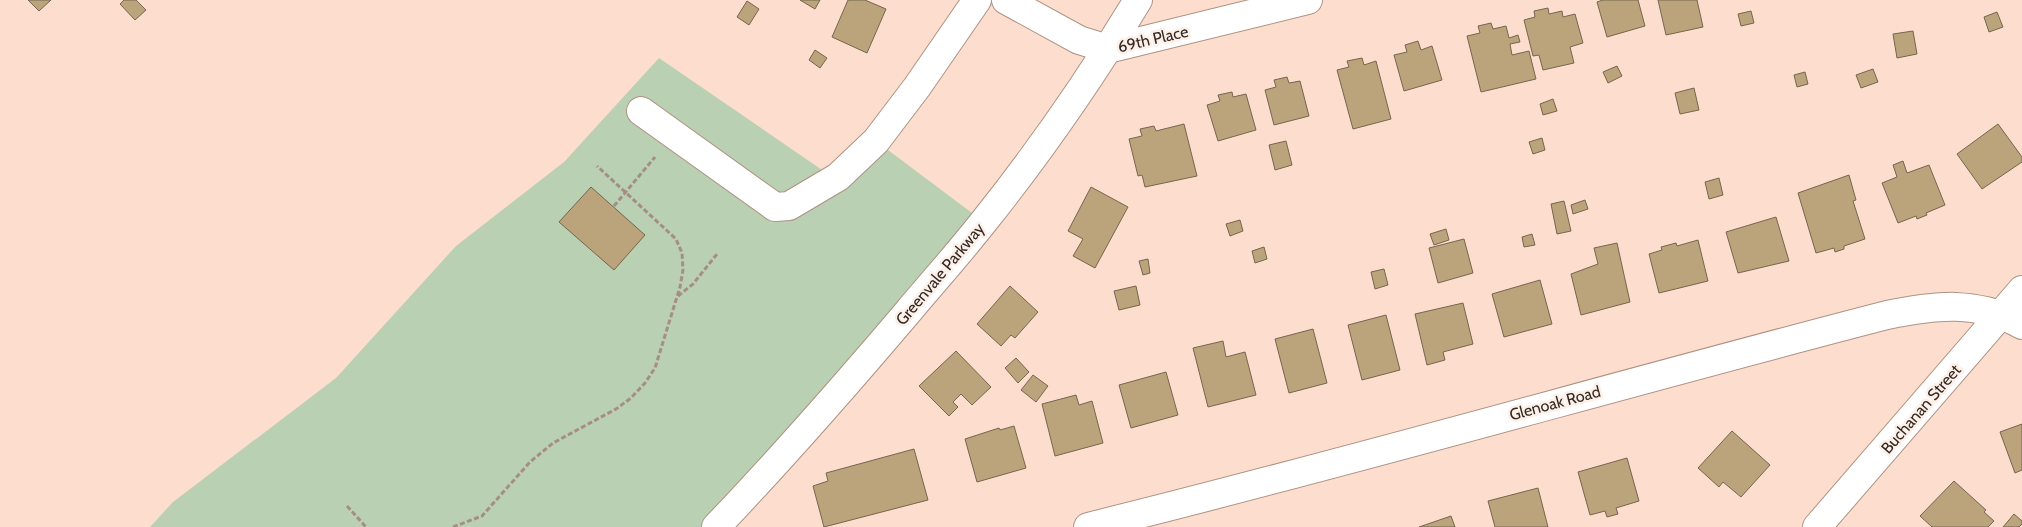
<svg xmlns="http://www.w3.org/2000/svg" width="2022" height="527" font-family="Cabin,sans-serif">
  <style>
    .green { fill: #b9d0b2 }
    .building { fill: #bba37c; stroke: #75664e }
    .lines { fill: none; stroke-linecap: round; stroke-linejoin: round }
    .street-casing { stroke: #ae9283; stroke-width: 30 }
    .secondary-casing { stroke: #ae9283; stroke-width: 30 }
    .path { stroke: #a58e83; stroke-width: 3; stroke-dasharray: 5 2.5; stroke-linecap: butt }
    .street { stroke: #fff; stroke-width: 28 }
    .secondary { stroke: #fff; stroke-width: 28 }
    .labels { text-anchor: middle; dominant-baseline: central; stroke-width: 5; stroke-linejoin: round; paint-order: stroke }
    .street-label { font-size: 16px; fill: #322721; stroke: #fcf0e9 }
  </style>
  <rect width="100%" height="100%" fill="#fddece"/>
  <polygon class="green" points="659,58 828,174 876,141 984,222 716,527 150,527 173,502 336,378 456,246 564,162"/>
  <g class="building">
    <polygon points="28,0 51,0 39,11"/>
    <polygon points="124,0 136,0 146,10 135,20 120,4"/>
    <polygon points="800,0 820,0 815,9"/>
    <polygon points="848,0 865,0 886,9 867,53 832,37"/>
    <polygon points="1603,0 1638,0 1645,26 1607,37 1597,2"/>
    <polygon points="1658,0 1697,0 1703,27 1666,35"/>
    <polygon points="747,1 759,9 749,25 737,17"/>
    <polygon points="1548,8 1549,14 1562,11 1563,17 1575,14 1583,43 1570,47 1574,63 1543,70 1539,55 1533,56 1524,20 1535,17 1534,11"/>
    <polygon points="1751,11 1754,23 1741,26 1738,14"/>
    <polygon points="1997,12 2003,27 1989,32 1984,17"/>
    <polygon points="1491,23 1493,29 1506,26 1509,38 1518,35 1520,42 1510,44 1512,55 1529,51 1536,79 1481,92 1467,36 1480,33 1478,26"/>
    <polygon points="1913,31 1917,54 1897,58 1893,34"/>
    <polygon points="1418,41 1421,50 1432,46 1442,80 1404,91 1394,55 1407,52 1405,45"/>
    <polygon points="815,50 827,58 820,68 809,60"/>
    <polygon points="1362,58 1364,65 1376,61 1391,119 1353,129 1337,70 1349,67 1347,61"/>
    <polygon points="1617,66 1622,76 1608,83 1603,72"/>
    <polygon points="1873,69 1878,82 1861,88 1856,75"/>
    <polygon points="1805,72 1808,84 1797,87 1794,75"/>
    <polygon points="1287,77 1289,83 1300,81 1309,116 1274,125 1265,90 1276,87 1274,80"/>
    <polygon points="1694,88 1699,110 1680,114 1675,93"/>
    <polygon points="1232,92 1233,97 1246,94 1256,130 1218,141 1207,105 1220,101 1218,95"/>
    <polygon points="1553,99 1557,111 1543,115 1540,104"/>
    <polygon points="1184,124 1197,176 1145,187 1142,175 1138,176 1129,139 1142,136 1140,129 1154,126 1156,131"/>
    <polygon points="1998,124 2022,157 2022,162 1982,189 1957,154"/>
    <polygon points="1542,138 1545,150 1533,154 1529,142"/>
    <polygon points="1286,141 1292,165 1275,170 1269,145"/>
    <polygon points="1903,161 1907,173 1929,165 1945,205 1926,213 1927,215 1917,219 1916,216 1898,223 1882,183 1897,177 1893,165"/>
    <polygon points="1849,175 1856,200 1853,201 1865,239 1844,246 1844,249 1835,252 1834,248 1816,253 1798,193"/>
    <polygon points="1719,178 1723,195 1709,199 1705,182"/>
    <polygon points="591,187 645,235 614,270 559,222"/>
    <polygon points="1091,187 1128,207 1095,268 1073,256 1083,239 1068,231"/>
    <polygon points="1585,200 1588,209 1573,214 1571,205"/>
    <polygon points="1564,201 1571,231 1557,234 1551,204"/>
    <polygon points="1776,217 1789,261 1738,273 1726,232"/>
    <polygon points="1240,220 1243,231 1230,236 1226,224"/>
    <polygon points="1446,229 1449,240 1434,245 1430,234"/>
    <polygon points="1532,234 1535,245 1524,247 1522,237"/>
    <polygon points="1464,239 1473,273 1438,283 1429,248"/>
    <polygon points="1698,240 1708,281 1659,293 1649,254 1662,250 1661,247 1676,243 1677,246"/>
    <polygon points="1617,243 1630,302 1581,315 1571,274 1598,264 1594,248"/>
    <polygon points="1264,247 1267,259 1255,263 1252,251"/>
    <polygon points="1148,259 1150,273 1143,275 1139,261"/>
    <polygon points="1384,269 1388,285 1375,289 1371,272"/>
    <polygon points="1540,280 1552,324 1504,337 1492,294"/>
    <polygon points="1010,286 1038,312 1015,338 1011,335 1001,346 977,324"/>
    <polygon points="1136,286 1140,305 1119,310 1114,291"/>
    <polygon points="1463,303 1473,344 1443,352 1445,360 1427,365 1415,314"/>
    <polygon points="1386,315 1400,370 1362,380 1348,325"/>
    <polygon points="1313,329 1327,383 1289,393 1275,339"/>
    <polygon points="1223,341 1226,357 1245,352 1256,395 1208,407 1193,348"/>
    <polygon points="956,351 991,387 972,405 961,394 953,402 958,407 949,416 919,386"/>
    <polygon points="1016,358 1029,372 1018,383 1005,368"/>
    <polygon points="1166,372 1178,415 1131,428 1119,385"/>
    <polygon points="1033,375 1048,386 1036,402 1021,390"/>
    <polygon points="1076,395 1079,405 1092,401 1103,443 1055,456 1042,404"/>
    <polygon points="2022,424 2022,470 2015,473 2000,432"/>
    <polygon points="1014,426 1026,468 977,482 965,439 999,428 1000,430"/>
    <polygon points="1732,431 1770,465 1741,497 1723,482 1719,487 1698,468"/>
    <polygon points="914,449 928,500 824,527 813,486 828,481 826,473"/>
    <polygon points="1627,458 1639,501 1616,508 1618,514 1607,517 1605,511 1590,515 1578,472"/>
    <polygon points="1954,481 1986,510 1984,512 1994,521 1988,527 1932,527 1920,516"/>
    <polygon points="1538,488 1548,527 1495,527 1488,501"/>
    <polygon points="2014,514 2022,521 2022,524 2019,527 2003,527"/>
    <polygon points="1451,516 1455,527 1419,527"/>
  </g>
  <g class="lines">
    <defs>
      <g id="street">
        <polyline points="1108,49 1308,0"/>
        <polyline points="641,111 775,207 789,206 838,177 876,141 917,87 977,0"/>
        <path d="M1088,527C1356,461 1620,384 1887,315C1937,305 1976,300 2022,325"/>
        <polyline points="1817,527 2022,290"/>
      </g>
      <g id="secondary">
        <polyline points="1006,0 1079,40 1108,49"/>
        <path d="M716,527C782,458 845,386 907,313C933,282 960,252 985,220C1041,150 1092,76 1138,0"/>
      </g>
    </defs>
    <use href="#street" class="street-casing"/>
    <use href="#secondary" class="secondary-casing"/>
    <g class="path">
      <polyline points="614,206 655,157"/>
      <polyline points="678,296 693,284 717,254"/>
      <polyline points="347,506 366,527"/>
      <polyline points="453,527 482,516 530,462 553,443 616,409 631,398 645,383 655,368 680,287 683,270 682,253 676,239 597,166"/>
    </g>
    <use href="#street" class="street"/>
    <use href="#secondary" class="secondary"/>
  </g>
  <g class="labels">
    <g class="street-label">
      <text transform="translate(1153 39) rotate(-13)">69th Place</text>
      <text transform="translate(940 274) rotate(-50)">Greenvale Parkway</text>
      <text transform="translate(1555 403) rotate(-15)">Glenoak Road</text>
      <text transform="translate(1921 409) rotate(-49)">Buchanan Street</text>
    </g>
  </g>
</svg>
